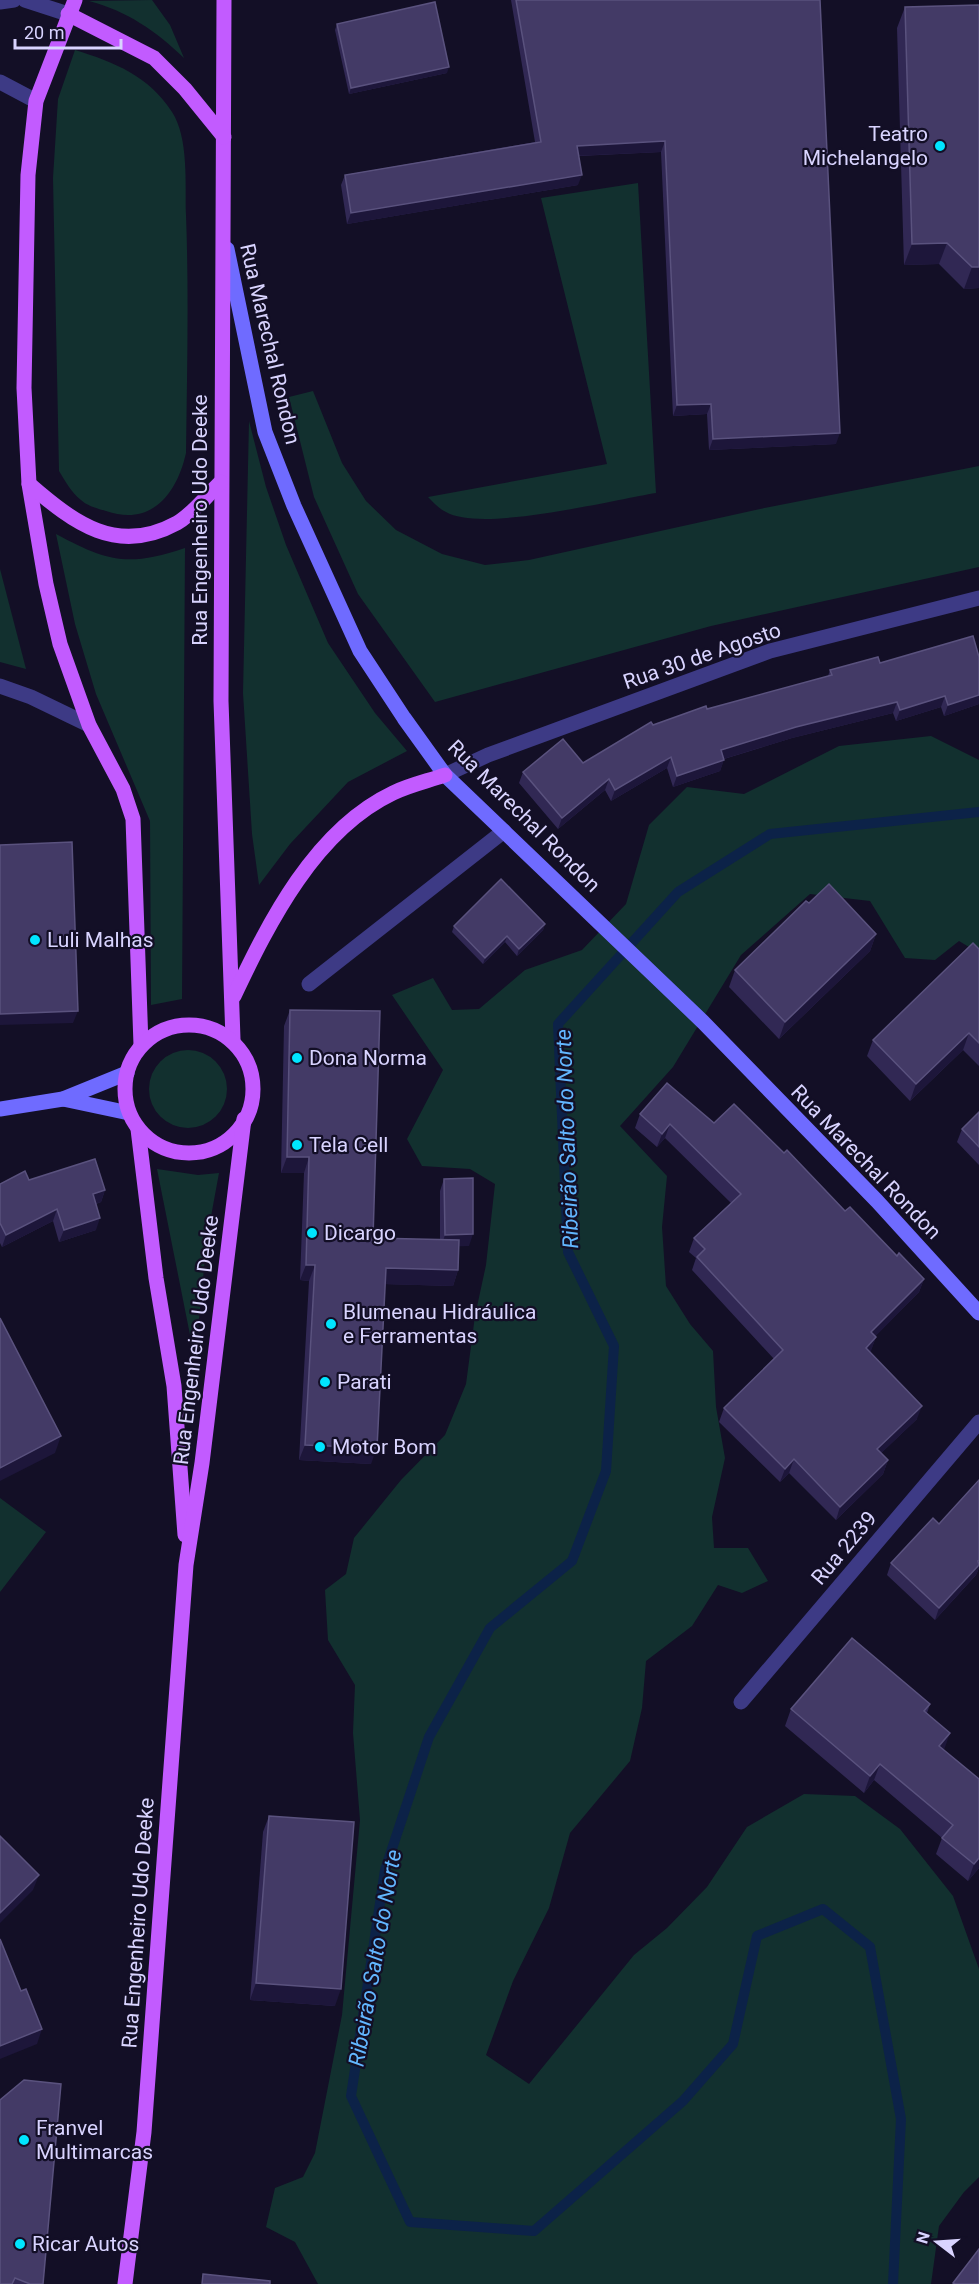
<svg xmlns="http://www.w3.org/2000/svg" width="979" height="2284" font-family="Roboto,sans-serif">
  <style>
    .green { fill: #12302f }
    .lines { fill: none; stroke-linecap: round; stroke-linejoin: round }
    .stream { stroke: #0c2248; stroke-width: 10 }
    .lane { stroke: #3d3a85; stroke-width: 15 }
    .street { stroke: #3d3a85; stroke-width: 15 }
    .secondary { stroke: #6f6bff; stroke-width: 15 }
    .primary { stroke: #c25bff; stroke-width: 15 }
    .wall { fill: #312854 }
    .shaded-wall { fill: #1d163a }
    .building { fill: #433a66; stroke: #5a527e; stroke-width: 1.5 }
    .poi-dot { fill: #00e5ff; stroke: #130f26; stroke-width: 2 }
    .labels { text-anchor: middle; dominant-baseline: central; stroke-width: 4.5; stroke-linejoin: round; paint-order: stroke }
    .poi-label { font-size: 21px; fill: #d9d4ff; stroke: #130f26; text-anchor: start }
    .street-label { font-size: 21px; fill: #d9d4ff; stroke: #130f26 }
    .water-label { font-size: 22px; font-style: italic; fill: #62b6ff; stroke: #130f26 }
  </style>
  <rect width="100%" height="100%" fill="#130f26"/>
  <g class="green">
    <path d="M152,0L170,25L184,58C156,31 127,11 89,1Z"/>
    <path d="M75,50C114,62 149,76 172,112C189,138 185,185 186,215C189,295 187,374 186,453C177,493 152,527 106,511C99,509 87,506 81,500C72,493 65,481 59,471L53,178L58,99Z"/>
    <path d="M638,183L656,493C612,500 482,533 446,512C439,509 433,502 428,497L607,464L541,198Z"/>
    <polygon points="313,391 342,463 366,501 396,530 442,554 485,565 529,560 760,509 979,466 979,567 711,626 435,702 358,594 314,497 289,397"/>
    <polygon points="249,421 266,487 286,545 328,643 375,713 407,751 348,782 290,844 259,885 252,834 243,693"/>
    <path d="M56,534C108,562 128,567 185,548L182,999L151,1005L150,821L96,694L75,624Z"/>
    <polygon points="0,569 26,669 0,662"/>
    <polygon points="931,736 979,760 979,953 959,941 935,960 905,958 870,901 810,894 741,955 673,1067 620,1126 667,1176 662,1227 666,1286 690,1324 713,1351 716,1407 725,1458 712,1517 714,1548 748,1548 768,1581 742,1593 718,1585 692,1626 646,1661 642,1708 630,1761 570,1833 549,1908 513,1981 486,2055 529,2084 634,1955 667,1928 707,1887 747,1827 804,1794 855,1796 900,1829 953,1896 979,1969 979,2177 964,2192 939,2226 931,2284 318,2284 295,2242 266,2227 275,2188 303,2177 315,2153 342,2015 360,1820 353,1733 355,1685 328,1640 325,1590 346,1574 354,1538 401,1480 445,1435 466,1384 475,1316 486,1265 495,1184 470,1169 422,1166 407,1139 443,1070 392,995 433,978 452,1010 479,1009 525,970 582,950 626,904 649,825 687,787 744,794 839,746"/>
    <circle cx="188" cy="1089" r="39"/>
    <polygon points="157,1169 198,1175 219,1173 207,1238 195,1360"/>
    <polygon points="0,1498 46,1532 0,1592"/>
  </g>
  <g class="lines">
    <polyline class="stream" points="893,2284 901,2119 870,1947 823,1909 757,1936 733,2044 683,2101 534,2231 410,2222 351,2096 385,1870 429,1737 490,1628 572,1561 606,1471 614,1346 568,1252 558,1024 678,892 770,834 979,812"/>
    <g class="lane">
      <polyline points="25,0 68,14"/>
      <polyline points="0,2 14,0"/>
      <polyline points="0,82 36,101"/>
      <polyline points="0,686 31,697 89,725"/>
      <polyline points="309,984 504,831"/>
    </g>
    <g class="street">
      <polyline points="445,775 488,755 770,651 979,598"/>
      <polyline points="741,1702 979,1422"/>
    </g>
    <g class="secondary">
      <polyline points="227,249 265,432 294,506 360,651 404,718 445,775 703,1022 877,1201 979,1313"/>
      <polyline points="63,1099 129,1113"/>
      <polyline points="0,1109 63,1099 127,1073"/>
    </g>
    <g class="primary">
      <polyline points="75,0 36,101 28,175 24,388 29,484 46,584 60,644 89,725 123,789 133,819 141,1045"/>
      <polyline points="224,0 221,701 233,1039"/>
      <polyline points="68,14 154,58 185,89 224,137"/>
      <path d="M29,484C74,523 117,556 177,523C193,514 207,495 221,482"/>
      <path d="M234,996C269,922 315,830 393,793C409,785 428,781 445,775"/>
      <circle cx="189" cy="1089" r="64"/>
      <polyline points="138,1129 156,1278 174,1386 185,1535"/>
      <polyline points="125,2284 144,2132 186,1565 202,1463 244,1119"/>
    </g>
  </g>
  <g class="wall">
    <polygon points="511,0 820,0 836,444 709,450 707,414 673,416 661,152 579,156 578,185 347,224 341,185 345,175 535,142"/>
    <polygon points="905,7 979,288 964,289 939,264 904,265 897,28"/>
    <polygon points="337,24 447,73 349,94 335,30"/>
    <polygon points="979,657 979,704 944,716 941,707 896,721 893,713 792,738 724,759 720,771 673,787 667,768 611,801 605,790 558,829 519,783 523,772 583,763 653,725 828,676 830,670 880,663"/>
    <polygon points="809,903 876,934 870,951 779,1039 729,987 735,970"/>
    <polygon points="545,924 543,930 517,956 505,942 483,964 452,932 454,926"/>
    <polygon points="979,949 979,1066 963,1050 910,1101 867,1056 873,1040"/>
    <polygon points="290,1010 373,1238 440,1240 440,1191 444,1179 469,1246 459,1246 458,1270 453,1286 385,1284 371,1464 299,1460 309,1281 300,1280 304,1173 281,1173 284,1026"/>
    <polygon points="979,1112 979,1165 957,1142 962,1129"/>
    <polygon points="640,1114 714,1123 784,1153 845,1211 924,1279 919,1292 875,1336 876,1337 870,1352 917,1419 881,1453 888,1460 883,1474 836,1520 789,1473 780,1482 719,1422 724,1408 774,1359 692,1270 696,1258 689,1252 694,1238 731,1203 665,1138 657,1147 635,1128"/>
    <polygon points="0,1184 105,1190 101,1202 96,1204 96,1230 59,1242 53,1221 2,1247 0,1243"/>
    <polygon points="979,1480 979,1568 976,1575 935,1620 887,1575 891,1563 939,1524"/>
    <polygon points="930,1704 927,1713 944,1750 979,1779 979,1868 968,1881 936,1854 942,1838 874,1780 864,1793 785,1726 791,1709"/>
    <polygon points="269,1816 335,2006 250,2000 263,1832"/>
    <polygon points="0,2100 43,2284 0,2284"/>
  </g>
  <g class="shaded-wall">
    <polygon points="449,67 447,73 349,94 351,88"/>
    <polygon points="665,141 661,152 573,156 577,146"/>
    <polygon points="582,175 578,185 347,224 351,213"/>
    <polygon points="947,243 939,264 904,265 912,244"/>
    <polygon points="972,267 979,267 979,288 964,289"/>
    <polygon points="711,404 707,414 673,416 677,405"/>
    <polygon points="840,433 836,444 709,450 713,439"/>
    <polygon points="979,695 979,704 944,716 948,705"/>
    <polygon points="945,696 941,707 896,721 900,710"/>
    <polygon points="897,702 893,713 792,738 717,761 721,750 796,727"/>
    <polygon points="671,757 667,768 611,801 615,790"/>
    <polygon points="724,760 720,771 673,787 677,776"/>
    <polygon points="609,779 605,790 558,829 562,818"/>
    <polygon points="545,924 543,930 517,956 519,949"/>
    <polygon points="876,934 870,951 779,1039 785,1022"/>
    <polygon points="507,936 505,942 483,964 485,958"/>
    <polygon points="78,1011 73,1023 0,1025 0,1014"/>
    <polygon points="969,1033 963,1050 910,1101 916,1084"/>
    <polygon points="670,1124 665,1138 657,1147 662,1134"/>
    <polygon points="287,1157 309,1157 304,1173 281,1173"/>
    <polygon points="105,1190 101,1202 89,1206 93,1194"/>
    <polygon points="57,1209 53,1221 2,1247 6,1235"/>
    <polygon points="100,1218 96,1230 59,1242 64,1230"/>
    <polygon points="473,1234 469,1246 441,1247 445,1235"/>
    <polygon points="306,1265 315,1265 309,1281 300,1280"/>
    <polygon points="386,1268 458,1270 453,1286 380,1284"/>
    <polygon points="924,1279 919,1292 866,1346 871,1332"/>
    <polygon points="876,1337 871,1351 862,1361 866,1348"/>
    <polygon points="922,1406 917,1419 872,1462 877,1449"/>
    <polygon points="61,1436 55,1453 0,1481 0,1468"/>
    <polygon points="305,1445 377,1448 371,1464 299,1460"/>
    <polygon points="794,1459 789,1473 780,1482 785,1469"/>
    <polygon points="888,1460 883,1474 836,1520 840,1507"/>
    <polygon points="979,1560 979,1568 976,1575 935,1620 939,1608"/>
    <polygon points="950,1733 944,1750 939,1746"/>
    <polygon points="880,1764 874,1780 864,1793 870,1776"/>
    <polygon points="979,1858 979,1868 968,1881 974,1864"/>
    <polygon points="39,1875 33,1890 0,1923 0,1913"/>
    <polygon points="256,1983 341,1989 335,2006 250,2000"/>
    <polygon points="42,2029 37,2044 0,2059 0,2046"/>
  </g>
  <g class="building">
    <polygon points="516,0 820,0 840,433 713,439 711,404 677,405 665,141 577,146 582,175 351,213 345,175 541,142"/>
    <polygon points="435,2 449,67 351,88 337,24"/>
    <polygon points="979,5 979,267 972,267 947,243 912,244 905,7"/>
    <polygon points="973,636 979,657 979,695 948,705 945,696 900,710 897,702 796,727 721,750 724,760 677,776 671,757 615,790 609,779 562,818 523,772 563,739 583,763 651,722 653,725 706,706 707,709 832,675 830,670 878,657 880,663"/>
    <polygon points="72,842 78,1011 0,1014 0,845"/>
    <polygon points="501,879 545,924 519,949 507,936 485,958 454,926"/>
    <polygon points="829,884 876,934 785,1022 735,970 806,901 809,903"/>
    <polygon points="973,943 979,949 979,1043 969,1033 916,1084 873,1040"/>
    <polygon points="290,1010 380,1011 373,1238 459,1240 458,1270 386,1268 377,1448 305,1445 315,1265 306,1265 309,1157 287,1157"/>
    <polygon points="667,1083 714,1123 734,1104 784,1153 787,1150 845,1211 850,1207 897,1256 899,1253 924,1279 871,1332 876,1337 866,1348 922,1406 877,1449 888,1460 840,1507 794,1459 785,1469 724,1408 783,1350 697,1257 705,1249 694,1238 741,1194 670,1124 662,1134 640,1114"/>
    <polygon points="979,1112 979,1147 962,1129"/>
    <polygon points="95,1159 105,1190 93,1194 100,1218 64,1230 57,1209 6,1235 0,1223 0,1184 25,1171 29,1180"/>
    <polygon points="473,1178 473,1234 445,1235 444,1179"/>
    <polygon points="0,1318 61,1436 0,1468"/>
    <polygon points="979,1480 979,1560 978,1561 979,1565 939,1608 891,1563 933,1518 939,1524"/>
    <polygon points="852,1638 930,1704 924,1711 950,1733 939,1746 979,1779 979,1858 974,1864 942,1838 953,1825 880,1764 870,1776 791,1709"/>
    <polygon points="269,1816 354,1822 341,1989 256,1983"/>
    <polygon points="0,1836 39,1875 0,1913"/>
    <polygon points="0,1939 21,1991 26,1989 42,2029 0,2046"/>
    <polygon points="24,2080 61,2084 43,2284 30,2284 15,2278 12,2284 0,2284 0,2100"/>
    <polygon points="979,2249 979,2284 955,2284 953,2283"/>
    <polygon points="203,2274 270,2281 270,2284 202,2284"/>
  </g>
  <g class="poi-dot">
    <circle cx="940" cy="146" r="6"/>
    <circle cx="35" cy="940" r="6"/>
    <circle cx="297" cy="1058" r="6"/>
    <circle cx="297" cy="1145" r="6"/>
    <circle cx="312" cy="1233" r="6"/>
    <circle cx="331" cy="1324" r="6"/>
    <circle cx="325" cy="1382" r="6"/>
    <circle cx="320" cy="1447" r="6"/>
    <circle cx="24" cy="2140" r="6"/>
    <circle cx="20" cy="2244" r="6"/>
  </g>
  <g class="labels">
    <g class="poi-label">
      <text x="928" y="134" text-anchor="end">Teatro<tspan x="928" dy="24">Michelangelo</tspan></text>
      <text x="47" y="940">Luli Malhas</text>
      <text x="309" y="1058">Dona Norma</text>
      <text x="309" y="1145">Tela Cell</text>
      <text x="324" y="1233">Dicargo</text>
      <text x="343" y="1312">Blumenau Hidráulica<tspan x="343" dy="24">e Ferramentas</tspan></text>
      <text x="337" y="1382">Parati</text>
      <text x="332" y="1447">Motor Bom</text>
      <text x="36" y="2128">Franvel<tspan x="36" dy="24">Multimarcas</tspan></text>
      <text x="32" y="2244">Ricar Autos</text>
    </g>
    <g class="street-label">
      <text transform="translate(270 344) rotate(77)">Rua Marechal Rondon</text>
      <text transform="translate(200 520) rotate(-90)">Rua Engenheiro Udo Deeke</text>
      <text transform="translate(702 656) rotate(-19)">Rua 30 de Agosto</text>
      <text transform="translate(524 816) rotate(45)">Rua Marechal Rondon</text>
      <text transform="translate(866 1162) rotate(46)">Rua Marechal Rondon</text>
      <text transform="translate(196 1340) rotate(-83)">Rua Engenheiro Udo Deeke</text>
      <text transform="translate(844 1548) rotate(-50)">Rua 2239</text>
      <text transform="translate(138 1923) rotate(-86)">Rua Engenheiro Udo Deeke</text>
    </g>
    <g class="water-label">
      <text transform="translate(567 1139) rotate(-92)">Ribeirão Salto do Norte</text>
      <text transform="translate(375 1958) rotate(-80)">Ribeirão Salto do Norte</text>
    </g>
  </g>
  <g transform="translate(937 2242) rotate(287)" stroke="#130f26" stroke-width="4.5" paint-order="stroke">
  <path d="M0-4.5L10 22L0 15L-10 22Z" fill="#d9d4ff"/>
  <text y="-9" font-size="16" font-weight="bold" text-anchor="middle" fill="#d9d4ff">N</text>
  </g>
  <path d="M15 39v9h106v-9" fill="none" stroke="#d9d4ff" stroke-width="3"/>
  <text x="24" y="39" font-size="18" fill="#d9d4ff" stroke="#130f26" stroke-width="4.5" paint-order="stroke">20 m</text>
</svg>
